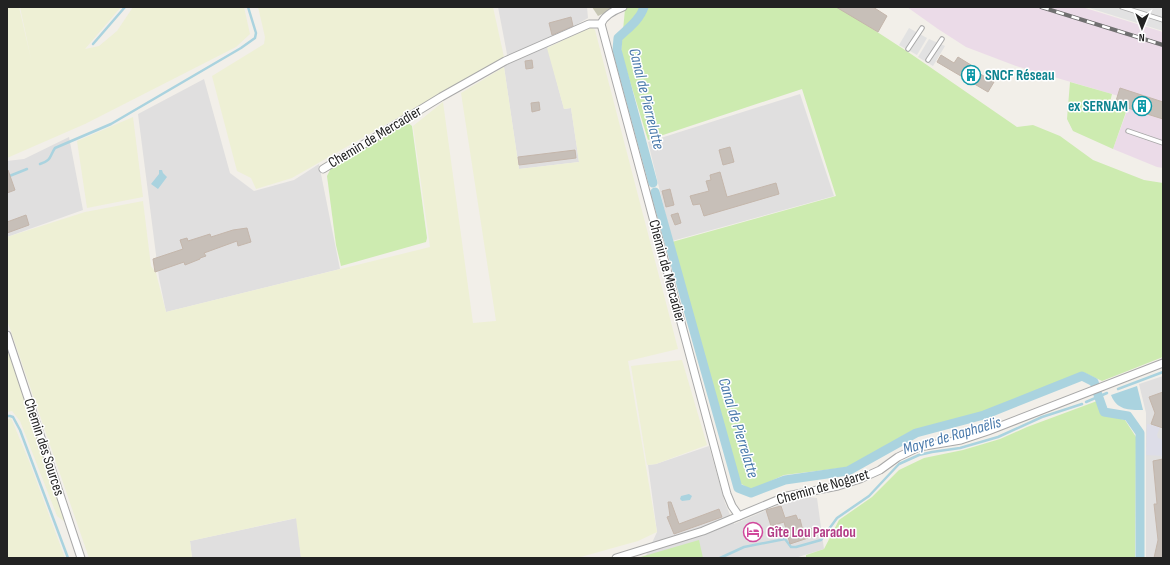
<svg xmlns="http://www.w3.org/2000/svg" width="1170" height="565" font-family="'Sofia Sans Condensed',sans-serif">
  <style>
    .residential { fill: #e0dfdf }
    .industrial { fill: #ebdbe8 }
    .construction { fill: #c7c7b4 }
    .farmland { fill: #eef0d5 }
    .grass { fill: #cdebb0 }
    .parking { fill: #e2e2e2 }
    .plaza { fill: #dddde8 }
    .water { fill: #aad3df }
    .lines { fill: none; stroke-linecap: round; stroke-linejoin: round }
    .stream { stroke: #aad3df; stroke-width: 2.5 }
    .canal { stroke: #aad3df; stroke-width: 9 }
    .building { fill: #c7bfb8; stroke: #c4b6ab }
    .lane-casing { stroke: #a9a9a9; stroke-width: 5.5 }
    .street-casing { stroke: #a9a9a9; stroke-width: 9 }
    .lane { stroke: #fff; stroke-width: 3.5 }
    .street { stroke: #fff; stroke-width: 7 }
    .rail-casing { stroke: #707070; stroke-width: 4 }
    .rail { stroke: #fff; stroke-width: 2.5; stroke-dasharray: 8; stroke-linecap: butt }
    .labels { text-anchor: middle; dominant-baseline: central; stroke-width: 3; stroke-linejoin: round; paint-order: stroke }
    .culture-label { font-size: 15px; font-weight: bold; fill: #0d838f; stroke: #fff; text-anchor: start }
    .street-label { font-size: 15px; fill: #222; stroke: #fff }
    .hotel-label { font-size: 15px; font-weight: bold; fill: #b23c85; stroke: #fff; text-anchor: start }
    .water-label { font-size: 16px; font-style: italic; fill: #4a7aab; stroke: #fff }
  </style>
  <rect width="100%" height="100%" fill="#f2efe9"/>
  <g class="residential">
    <polygon points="498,7 587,7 588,18 574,26 575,28 546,41 564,109 571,108 579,162 519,169 504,67 507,54"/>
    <polygon points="204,79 230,173 254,191 294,180 319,164 340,269 166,312 159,278 138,114"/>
    <polygon points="800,94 834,196 672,241 648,142"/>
    <polygon points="69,137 83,210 7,237 7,161 24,159"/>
    <polygon points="1163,376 1163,558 1146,558 1146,413 1139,384"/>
    <polygon points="709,446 725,503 734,524 783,503 808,497 817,498 824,549 795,558 645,558 657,532 648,465 656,464"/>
    <polygon points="297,518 301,558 192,558 190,541"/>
  </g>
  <g class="industrial">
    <polygon points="907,7 1082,7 1163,32 1163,111 1112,94 1016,66 966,47 938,29"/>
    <polygon points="1128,108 1163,119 1163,168 1157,167 1113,149"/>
  </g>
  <polygon class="construction" points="592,7 617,7 598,16"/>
  <g class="farmland">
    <polygon points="7,7 19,7 31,59 20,7 121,7 85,49 99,46 117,31 133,7 244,7 250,34 236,47 85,124 7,158"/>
    <polygon points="258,7 493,7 504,57 292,178 256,189 251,178 237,171 212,76 264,44 265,37"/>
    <polygon points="591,27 595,30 678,349 628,361 657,532 638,541 577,558 301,558 296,518 190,541 192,558 89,558 7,320 7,237 85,212 143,201 151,266 156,273 166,312 430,247 413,126 443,102 473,323 496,321 461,93 504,67 519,169 579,162 571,108 564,109 547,48"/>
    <polygon points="133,117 143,197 87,208 77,141"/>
    <polygon points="7,347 27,406 65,522 57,516 20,421 12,411 7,412"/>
    <polygon points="682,360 707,445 656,464 647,465 631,366"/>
    <polygon points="11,418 29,461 65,558 7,558 7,420"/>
  </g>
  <g class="grass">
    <polygon points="630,7 839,7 911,54 1017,127 1033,125 1060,136 1093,160 1144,180 1163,183 1163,357 1102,381 1083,372 982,414 913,430 849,467 784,475 751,490 740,483 672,242 836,196 802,89 648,140 621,52 625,9"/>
    <polygon points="1070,82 1112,94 1109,106 1126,112 1113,149 1073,131 1067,119"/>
    <polygon points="407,122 412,126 427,238 426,242 341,266 336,245 327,176 331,168"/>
    <polygon points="1097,401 1101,414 1125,420 1136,437 1135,558 806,558 806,555 824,549 839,520 872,497 899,470 924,458 963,450 1000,439 1027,427"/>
    <polygon points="699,540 703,558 637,558"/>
  </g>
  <g class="parking">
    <polygon points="1086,7 1163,7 1163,31"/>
    <polygon points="909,28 927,38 917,55 899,45"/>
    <polygon points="929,39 945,46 933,66 918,57"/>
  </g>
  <polygon class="plaza" points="1147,424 1160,427 1157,435 1158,438 1163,440 1163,456 1146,455"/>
  <g class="water">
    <polygon points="159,170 162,170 163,173 167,177 158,189 151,184 159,174"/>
    <path d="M1137,386L1143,410C1128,410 1117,410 1111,395Z"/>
    <polygon points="689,494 692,496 690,500 682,501 680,499 681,496"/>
  </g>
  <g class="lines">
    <g class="stream">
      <polyline points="93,44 125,7"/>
      <path d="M40,164C52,160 49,157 55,148L111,124L241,48L255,38L256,33L248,7"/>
      <polyline points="7,177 27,169"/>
      <polyline points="1118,389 1163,372"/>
      <polyline points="1086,402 1107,393"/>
      <polyline points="7,416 10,416 13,417 20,430 68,558"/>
      <polyline points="720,558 744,547 785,539 791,547 796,547 821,540 837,518 869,496 899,464 919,455 932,452 960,448 998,437 1042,417 1082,404"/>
    </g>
    <g class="canal">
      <path d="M644,7C640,20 627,29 618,38L617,50L653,183"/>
      <polyline points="655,192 738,488 751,493 785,480 848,471 916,433 984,415 1082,376 1094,382 1095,385"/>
      <polyline points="1097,392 1104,412 1128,416 1140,433 1140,558"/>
    </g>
  </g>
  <g class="building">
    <polygon points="836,7 873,7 887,16 878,32"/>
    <polygon points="571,17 573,26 552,35 549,23"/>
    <polygon points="941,55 954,63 958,57 971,65 970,68 994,82 988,92 937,62"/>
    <polygon points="532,60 533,68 526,69 525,61"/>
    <polygon points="1120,88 1163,102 1163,119 1115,104"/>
    <polygon points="539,102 540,110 532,112 531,103"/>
    <polygon points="730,147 734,162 723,165 719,150"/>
    <polygon points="575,150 576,158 519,165 518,157"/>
    <polygon points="8,170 15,190 7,193 7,171"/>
    <polygon points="720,172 727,197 776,183 779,194 704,216 700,204 693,205 690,196 709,191 706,181 711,180 710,175"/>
    <polygon points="670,189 674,205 666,207 662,191"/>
    <polygon points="678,213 681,223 675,225 671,215"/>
    <polygon points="26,215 29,225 7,233 7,222"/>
    <polygon points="247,228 251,242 238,246 237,241 204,253 206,256 200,258 200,259 185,265 184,262 155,272 153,259 183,249 180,240 187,238 188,241 210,234 211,237 233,230"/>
    <polygon points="1163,392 1163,428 1151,424 1155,413 1149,397"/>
    <polygon points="1163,459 1163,558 1154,558 1158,540 1154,504 1157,504 1153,461"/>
    <polygon points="668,502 671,502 679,524 719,509 722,517 674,534 667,517 670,516"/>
    <polygon points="781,506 785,518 796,515 798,520 800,519 803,531 818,527 820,534 790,544 784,522 771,526 766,510"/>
  </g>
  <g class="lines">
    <defs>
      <g id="lane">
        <polyline points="1122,7 1163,20"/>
        <polyline points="908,49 922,28"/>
        <polyline points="928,60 942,39"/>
        <polyline points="1128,131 1163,143"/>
      </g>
      <g id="street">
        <path d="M623,7C615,10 604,16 601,24L727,494L732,506L739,516"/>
        <polyline points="323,169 441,97 505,61 589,24 601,24"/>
        <polyline points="7,335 81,558"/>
        <polyline points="616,558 703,531 787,496 838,486 860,479 880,470 898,457 919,447 961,440 988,431 1163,363"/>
      </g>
    </defs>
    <use href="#lane" class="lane-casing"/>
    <use href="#street" class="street-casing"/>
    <use href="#lane" class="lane"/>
    <use href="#street" class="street"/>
    <defs>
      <polyline id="rail" points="1041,7 1163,45"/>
    </defs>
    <use href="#rail" class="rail-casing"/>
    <use href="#rail" class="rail"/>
  </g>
  <defs>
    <symbol id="building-ring" viewBox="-11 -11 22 22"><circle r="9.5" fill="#fff" stroke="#0f9aa8" stroke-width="1.5"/><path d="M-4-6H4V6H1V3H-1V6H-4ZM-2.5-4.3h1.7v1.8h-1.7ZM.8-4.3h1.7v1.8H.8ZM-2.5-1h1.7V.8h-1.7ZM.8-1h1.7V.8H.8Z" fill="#0f9aa8"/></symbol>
    <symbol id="hotel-ring" viewBox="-11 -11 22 22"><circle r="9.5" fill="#fff" stroke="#d1479c" stroke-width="1.5"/><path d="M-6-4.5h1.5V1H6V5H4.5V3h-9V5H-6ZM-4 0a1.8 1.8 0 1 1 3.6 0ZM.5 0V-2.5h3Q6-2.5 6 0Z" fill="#d1479c"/></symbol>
  </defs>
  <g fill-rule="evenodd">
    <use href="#building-ring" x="960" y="64" width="22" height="22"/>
    <use href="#building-ring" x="1131" y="95" width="22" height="22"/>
    <use href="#hotel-ring" x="742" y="521" width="22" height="22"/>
  </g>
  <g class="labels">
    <g class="culture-label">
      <text x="985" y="75">SNCF Réseau</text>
      <text x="1128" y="106" text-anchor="end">ex SERNAM</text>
    </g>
    <g class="street-label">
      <text transform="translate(375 137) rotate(-31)">Chemin de Mercadier</text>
      <text transform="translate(667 271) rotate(75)">Chemin de Mercadier</text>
      <text transform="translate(44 447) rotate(72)">Chemin des Sources</text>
      <text transform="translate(823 487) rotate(-16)">Chemin de Nogaret</text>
    </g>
    <g class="hotel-label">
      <text x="767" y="532">Gîte Lou Paradou</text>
    </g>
    <g class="water-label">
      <text transform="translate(646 99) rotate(76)">Canal de Pierrelatte</text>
      <text transform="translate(738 428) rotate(73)">Canal de Pierrelatte</text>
      <text transform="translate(952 436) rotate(-16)">Mayre de Raphaëlis</text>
    </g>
  </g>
  <rect width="1170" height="565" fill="none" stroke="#222222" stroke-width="16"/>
  <g transform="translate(1142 28) rotate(181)" stroke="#ffffff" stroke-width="3" paint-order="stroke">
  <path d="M0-3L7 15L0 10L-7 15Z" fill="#222222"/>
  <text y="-6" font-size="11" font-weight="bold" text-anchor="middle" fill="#222222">N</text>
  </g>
</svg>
